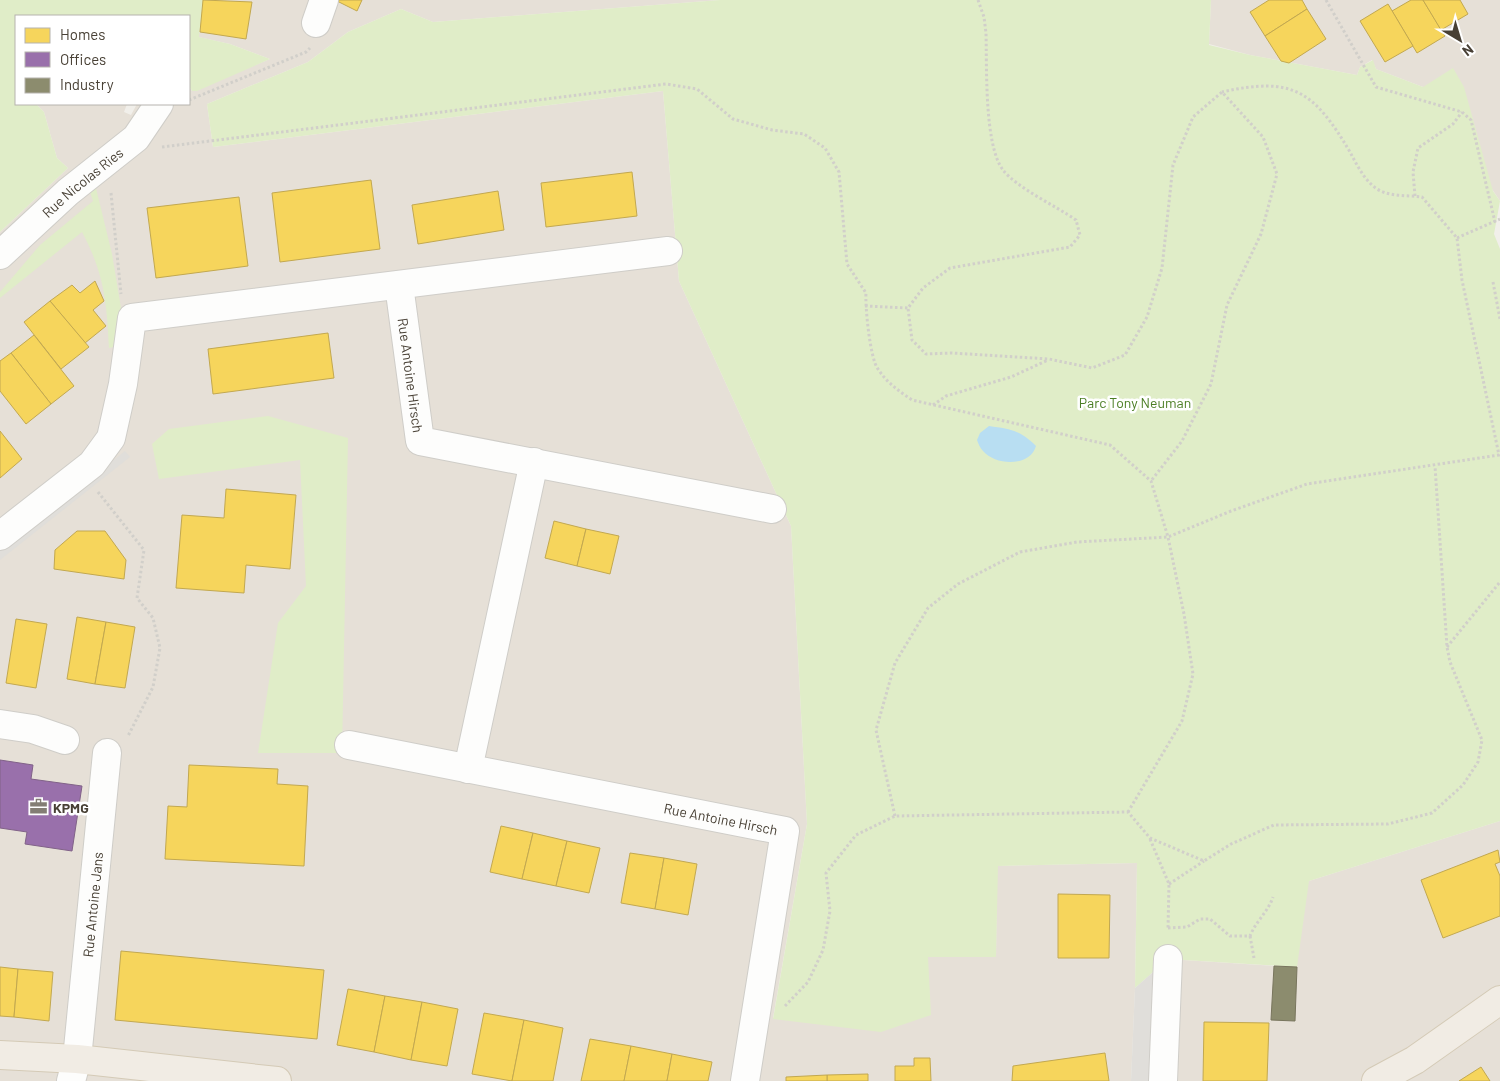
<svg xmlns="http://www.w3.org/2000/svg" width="1500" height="1081" font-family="Barlow,sans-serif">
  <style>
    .residential { fill: #e6e0d7 }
    .green { fill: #e0edc8 }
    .parking { fill: #e0deda }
    .water { fill: #b8def2 }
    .homes { fill: #f6d55c; stroke: #c2a850 }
    .offices { fill: #9970ab; stroke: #816288 }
    .industry { fill: #8c8c6e; stroke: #78755d }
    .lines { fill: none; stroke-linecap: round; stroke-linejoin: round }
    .minor-casing { stroke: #cfcdc8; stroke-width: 30 }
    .major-casing { stroke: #d4cab6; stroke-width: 30 }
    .path { stroke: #d1cfca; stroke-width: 3; stroke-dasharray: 2.5 2.5; stroke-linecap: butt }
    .minor { stroke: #fdfdfc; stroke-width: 28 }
    .major { stroke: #f1ece4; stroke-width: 28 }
    .labels { text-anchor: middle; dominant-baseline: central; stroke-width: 5; stroke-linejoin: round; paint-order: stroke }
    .street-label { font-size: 14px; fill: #484035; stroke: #fff }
    .park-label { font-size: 14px; fill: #4b7e24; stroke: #fff }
    .poi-label { font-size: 14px; font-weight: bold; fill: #484035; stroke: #fff; text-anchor: start }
  </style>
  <rect width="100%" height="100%" fill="#f1efea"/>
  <g class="residential">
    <polygon points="76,0 720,0 433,22 401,9 348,32 308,62 207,104 213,147 663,91 679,281 791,526 807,824 773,1018 928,957 996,957 997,866 1137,863 1135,988 1131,1081 0,1081 0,232 68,168 57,158 44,112 36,104 127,104 124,112 131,115 137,104 189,104 189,86 192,91 270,59 230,44 189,35 189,16"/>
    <polygon points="1211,0 1500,0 1500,201 1423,87 1376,69 1372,60 1360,67 1357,75 1250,55 1209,44"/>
    <polygon points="1500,821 1500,1081 1163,1081 1168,959 1274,966 1309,881"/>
  </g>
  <g class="green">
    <polygon points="0,0 203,0 199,37 230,44 270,59 197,91 192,91 189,86 189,16 16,16 16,104 36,104 44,112 57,158 68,168 0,232"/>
    <polygon points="720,0 1211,0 1209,45 1250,55 1357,75 1360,67 1373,60 1376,69 1423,87 1453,68 1464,87 1493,191 1500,201 1494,234 1500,249 1500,821 1309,881 1297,967 1168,959 1135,988 1137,863 998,866 996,957 928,957 931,1015 881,1032 773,1019 807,824 791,526 679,281 663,91 213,147 207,104 308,62 348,32 401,9 433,22"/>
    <path d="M95,184L112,254L127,344L109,348C107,303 104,273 82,232L0,298V292L40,245L93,201L89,189Z"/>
    <polygon points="268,416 348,438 342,753 258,753 278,623 306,586 300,460 159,479 152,444 169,429"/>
  </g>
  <g class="parking">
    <polygon points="125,451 130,457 0,560 0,550"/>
    <polygon points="1168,959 1163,1081 1131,1081 1135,988"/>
  </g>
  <path class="water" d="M989,426C1010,429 1020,430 1036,446C1030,467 996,466 983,451C980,448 978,443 977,440L980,433Z"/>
  <g class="homes">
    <polygon points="203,0 252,2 246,39 200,32"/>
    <polygon points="335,0 362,0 357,11"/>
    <polygon points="1269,0 1302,0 1307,9 1265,36 1250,12"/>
    <polygon points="1411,0 1423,0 1445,36 1417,53 1392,11"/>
    <polygon points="1423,0 1460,0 1468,14 1441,30"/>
    <polygon points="1388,4 1413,46 1385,62 1360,21"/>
    <polygon points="1307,9 1326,39 1289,63 1281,61 1265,36"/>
    <polygon points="632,172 637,216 546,227 541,183"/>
    <polygon points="371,180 380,249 280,262 272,193"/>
    <polygon points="498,191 504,230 418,244 412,205"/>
    <polygon points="239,197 248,266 156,278 147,208"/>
    <polygon points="95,281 104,301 93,310 106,326 85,343 50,301 72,285 80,293"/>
    <polygon points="50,301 89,347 61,369 24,322"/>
    <polygon points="328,333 334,378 213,394 208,349"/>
    <polygon points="34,335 74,386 51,404 11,353"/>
    <polygon points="11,353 51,404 26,424 0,391 0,361"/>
    <polygon points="0,431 22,459 0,478"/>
    <polygon points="226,489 296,495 290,569 246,565 244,593 176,588 182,515 224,518"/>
    <polygon points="554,521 586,529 577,566 545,558"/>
    <polygon points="586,529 619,536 610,574 577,566"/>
    <polygon points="77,531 105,531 126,560 124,579 54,569 55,550"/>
    <polygon points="77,617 106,622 95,684 67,679"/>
    <polygon points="16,619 47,624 36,688 6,683"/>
    <polygon points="106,622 135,627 125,688 95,684"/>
    <polygon points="189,765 278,769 277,784 308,786 304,866 165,859 168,806 187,807"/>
    <polygon points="501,826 533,833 522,879 490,872"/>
    <polygon points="533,833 567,841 556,886 522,879"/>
    <polygon points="567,841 600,848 589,893 556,886"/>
    <polygon points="1498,850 1500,862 1495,864 1500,876 1500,916 1443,938 1421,880"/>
    <polygon points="630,853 664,858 655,909 621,903"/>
    <polygon points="664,858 697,864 688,915 655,909"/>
    <polygon points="1058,894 1110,895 1109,958 1058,958"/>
    <polygon points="121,951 324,970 317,1039 115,1020"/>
    <polygon points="0,967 18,969 14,1017 0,1016"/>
    <polygon points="18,969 53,972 49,1021 14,1017"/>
    <polygon points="348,989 385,996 374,1052 337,1045"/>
    <polygon points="385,996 422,1002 411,1060 374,1052"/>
    <polygon points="422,1002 458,1009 447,1066 411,1060"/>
    <polygon points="484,1013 524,1020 512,1081 472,1074"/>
    <polygon points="524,1020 563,1028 553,1081 512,1081"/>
    <polygon points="1204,1022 1269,1023 1267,1081 1203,1081"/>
    <polygon points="590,1039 631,1046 624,1081 581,1081"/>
    <polygon points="631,1046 672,1054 667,1081 624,1081"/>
    <polygon points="1105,1053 1109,1081 1012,1081 1013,1066"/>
    <polygon points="672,1054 712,1062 708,1081 667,1081"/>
    <polygon points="914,1058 930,1058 931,1081 895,1081 895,1066 914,1066"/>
    <polygon points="1481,1067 1490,1081 1459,1081"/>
    <polygon points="868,1074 868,1081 827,1081 827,1075"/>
    <polygon points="827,1075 827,1081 786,1081 786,1077"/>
  </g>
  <polygon class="offices" points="0,760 33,765 31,779 82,786 72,851 25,844 27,832 0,828"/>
  <polygon class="industry" points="1274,966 1297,967 1295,1021 1271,1020"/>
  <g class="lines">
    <defs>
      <g id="minor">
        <polyline points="316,23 324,0"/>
        <path id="s1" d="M0,255L68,192L136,138L159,104"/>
        <path id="s2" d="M399,285L420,441L772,509"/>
        <polyline points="0,536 92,464 111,438 123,384 132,318 668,251"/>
        <polyline points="0,724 33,729 65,740"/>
        <path id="s3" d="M349,745L785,831L745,1081"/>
        <polyline points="468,769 534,462"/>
        <path id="s4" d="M71,1081L77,1059L107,753"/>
        <polyline points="1163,1081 1168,959"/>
      </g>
      <g id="major">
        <polyline points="0,1055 77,1059 277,1081"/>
        <polyline points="1376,1081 1415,1060 1500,1000"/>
      </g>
    </defs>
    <use href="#minor" class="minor-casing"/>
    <use href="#major" class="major-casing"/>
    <g class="path">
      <path d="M978,0L984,17L986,33C987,66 984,145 1003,170C1017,188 1056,206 1076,220L1080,235L1070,247L950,268L923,288L908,308L912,340L926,354L952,353L1049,359L1092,368L1125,355L1147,317L1162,268L1173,165L1193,117L1222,92L1263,137L1277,174L1261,234L1227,305L1211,384L1182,441L1151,481"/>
      <polyline points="1326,0 1376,87 1462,112 1471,120 1495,222"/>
      <polyline points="189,100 306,52 310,48"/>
      <path d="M162,147L666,84L697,89L733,119L772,130L804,134L825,148L839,172L847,264L866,293C865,306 870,359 878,369C887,383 899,391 912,400L1110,445L1151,481L1168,537L1184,614L1193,674L1182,721L1128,812"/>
      <polyline points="111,193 121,294"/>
      <polyline points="1415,196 1413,172 1418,148 1453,124 1462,112"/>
      <polyline points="1457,238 1500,219"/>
      <polyline points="1493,282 1500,319"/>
      <polyline points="865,306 908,308"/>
      <polyline points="933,405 946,396 1011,377 1048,360"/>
      <polyline points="98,492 144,550 137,598 153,618 160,648 153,687 128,736"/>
      <polyline points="1447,647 1500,582"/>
      <path d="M895,816L876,730L895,663L928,608L958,584L1020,552L1077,542L1168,537L1231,511L1307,484L1499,455L1462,280L1457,238L1422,197C1407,195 1390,197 1377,189C1364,180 1357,165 1350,152C1314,91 1293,76 1222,92"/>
      <polyline points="1150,839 1169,884 1168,929"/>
      <polyline points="1169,884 1204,861"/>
      <path d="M1168,928L1187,927L1200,919H1210L1230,936H1250C1256,921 1268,912 1273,897"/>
      <polyline points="1250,936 1254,958"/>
      <polyline points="785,1006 808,982 823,950 830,911 826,873 856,835 895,816 1128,812 1150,838 1204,861 1231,844 1274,825 1388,824 1432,813 1463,785 1478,762 1482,740 1450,662 1447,647 1435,466"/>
    </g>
    <use href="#minor" class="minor"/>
    <use href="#major" class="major"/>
  </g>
  <defs>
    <symbol id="office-bare" viewBox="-9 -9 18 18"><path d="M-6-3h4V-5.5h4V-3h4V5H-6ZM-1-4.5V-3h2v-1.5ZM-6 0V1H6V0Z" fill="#837d74" stroke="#fff" stroke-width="2.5" paint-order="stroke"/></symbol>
  </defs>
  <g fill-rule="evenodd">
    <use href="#office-bare" x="26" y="794" width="25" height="25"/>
  </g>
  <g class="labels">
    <g class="street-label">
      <text stroke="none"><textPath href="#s1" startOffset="110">Rue Nicolas Ries</textPath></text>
      <text stroke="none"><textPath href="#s2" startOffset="91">Rue Antoine Hirsch</textPath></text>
      <text stroke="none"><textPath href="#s3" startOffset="379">Rue Antoine Hirsch</textPath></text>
      <text stroke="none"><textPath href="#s4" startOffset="178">Rue Antoine Jans</textPath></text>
    </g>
    <g class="park-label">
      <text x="1135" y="402">Parc Tony Neuman</text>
    </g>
    <g class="poi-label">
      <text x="53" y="807">KPMG</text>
    </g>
  </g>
  <rect x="15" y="15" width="175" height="90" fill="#ffffff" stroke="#b6b3ae"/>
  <rect x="25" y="28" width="25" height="15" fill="#f6d55c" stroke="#b6b3ae"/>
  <text x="60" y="40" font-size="15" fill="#484035">Homes</text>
  <rect x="25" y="52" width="25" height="15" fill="#9970ab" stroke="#b6b3ae"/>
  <text x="60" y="65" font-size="15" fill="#484035">Offices</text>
  <rect x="25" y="78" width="25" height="15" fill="#8c8c6e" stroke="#b6b3ae"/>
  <text x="60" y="90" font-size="15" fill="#484035">Industry</text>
  <g transform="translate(1460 40) rotate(142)" stroke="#ffffff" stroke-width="4" paint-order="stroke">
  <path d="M0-4L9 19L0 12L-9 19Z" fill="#484035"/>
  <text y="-8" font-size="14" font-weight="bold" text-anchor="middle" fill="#484035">N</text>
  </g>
</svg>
